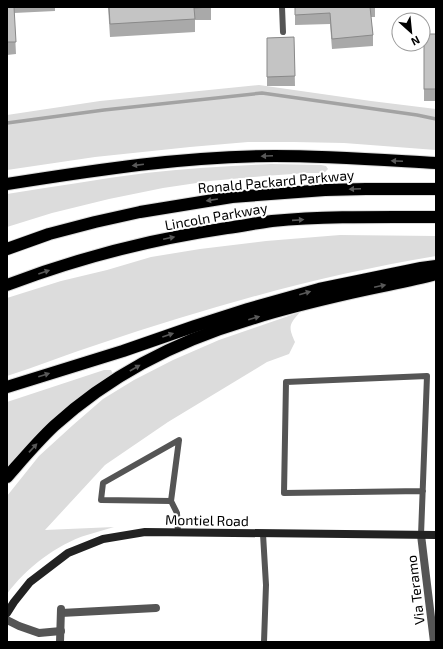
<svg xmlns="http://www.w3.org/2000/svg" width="443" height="649" font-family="'Exo 2',sans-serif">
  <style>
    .green { fill: #dcdcdc }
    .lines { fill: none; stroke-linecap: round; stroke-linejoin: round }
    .stream { stroke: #a3a3a3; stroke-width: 3.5 }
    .highway-casing { stroke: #dbdbdb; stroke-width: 14 }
    .lane { stroke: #555; stroke-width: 6 }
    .street { stroke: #555; stroke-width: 8 }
    .secondary { stroke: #222; stroke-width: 8 }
    .highway { stroke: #000; stroke-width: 12 }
    .wall { fill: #a9a9a9 }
    .building { fill: #c4c4c4; stroke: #898989 }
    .oneway { fill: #595959 }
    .labels { text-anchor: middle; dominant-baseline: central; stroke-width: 4; stroke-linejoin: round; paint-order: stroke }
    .street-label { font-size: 14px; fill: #000; stroke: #fff }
  </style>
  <rect width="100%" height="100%" fill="#fff"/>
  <g class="green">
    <polygon points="259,85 371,101 436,109 436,150 344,143 294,142 248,142 190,147 95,157 7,170 7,115 100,101"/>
    <path d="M271,164L321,165L326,166L328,169L325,172L321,173H307L264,176L210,181L163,188L109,199L52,213L7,227V194C53,187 99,179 146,173C187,168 229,166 271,164Z"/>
    <path d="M340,235L436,236V256C321,275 209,307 99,344C68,354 38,366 7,376V298L61,281L107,270L151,257L200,249L266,241Z"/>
    <path d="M300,312C289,325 288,326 295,342L289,354L267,362L168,422L105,465L45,530L114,527C105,530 96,532 87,535C57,544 25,569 7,594V496L39,456L73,425L103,399L134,380L173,360L219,340Z"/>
    <polygon points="104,370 111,370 113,374 48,425 22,451 7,468 7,402"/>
  </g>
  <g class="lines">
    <polyline class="stream" points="7,123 104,110 262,93 417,115 436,119"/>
    <defs>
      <g id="highway">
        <path d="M7,184C96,170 185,156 275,156C329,156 383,160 436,163"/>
        <polyline points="7,249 49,234 95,222 140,212 232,197 325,190 366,189 436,189"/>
        <path d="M7,285C78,258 152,239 227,228C242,226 257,223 272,221C327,216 381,217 436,217"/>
        <polyline points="7,387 123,351 195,326 248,309 319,289 421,268 436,266"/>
        <path d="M7,477C22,460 37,442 54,426C109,376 177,341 248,320C282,309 316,301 351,293C379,286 408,282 436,274"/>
      </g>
    </defs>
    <use href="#highway" class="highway-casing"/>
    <g class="lane">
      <polyline points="282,7 283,32"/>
      <polyline points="171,501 179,440 103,483 101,500 171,501 177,513 178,533"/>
      <polyline points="263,534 266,585 264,642"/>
      <polyline points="421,535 427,376 286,382 284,493 423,491"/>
    </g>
    <g class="street">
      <polyline points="421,535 434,642"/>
      <polyline points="61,613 156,608"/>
      <polyline points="7,620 19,626 39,633 61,631"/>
      <polyline points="60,642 61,609"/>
    </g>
    <polyline class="secondary" points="7,613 14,602 30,582 68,553 103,539 145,532 436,535"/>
    <use href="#highway" class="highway"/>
  </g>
  <g class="wall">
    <polygon points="7,7 55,7 55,11 14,13 16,54 7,55"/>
    <polygon points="108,7 211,7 211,20 195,20 195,32 110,37"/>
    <polygon points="295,7 375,7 375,17 371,17 373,35 373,46 332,49 330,24 295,25"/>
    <rect x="424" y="34" width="12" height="67"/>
    <polygon points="294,37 295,86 267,86 267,38"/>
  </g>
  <g class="building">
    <polygon points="7,7 14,7 16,42 7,42"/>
    <polygon points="109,7 211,7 194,8 195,19 110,24"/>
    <polygon points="295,7 370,7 373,35 332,39 330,13 295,15"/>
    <rect x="424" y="34" width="12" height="55"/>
    <polygon points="294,37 295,76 267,77 267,38"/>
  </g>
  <defs><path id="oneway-solid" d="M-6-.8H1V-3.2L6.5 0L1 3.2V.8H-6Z"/></defs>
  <g class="oneway">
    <use href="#oneway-solid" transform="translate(267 156) rotate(178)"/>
    <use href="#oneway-solid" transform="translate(397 161) rotate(-177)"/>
    <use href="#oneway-solid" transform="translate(138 165) rotate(173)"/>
    <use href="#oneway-solid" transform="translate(355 189) rotate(178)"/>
    <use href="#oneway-solid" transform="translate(212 200) rotate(171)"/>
    <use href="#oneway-solid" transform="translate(298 220) rotate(-4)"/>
    <use href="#oneway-solid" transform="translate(169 238) rotate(-12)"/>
    <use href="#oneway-solid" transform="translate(44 272) rotate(-19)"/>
    <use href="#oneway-solid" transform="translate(380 286) rotate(-12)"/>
    <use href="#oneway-solid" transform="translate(305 293) rotate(-16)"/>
    <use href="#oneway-solid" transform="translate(254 318) rotate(-16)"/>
    <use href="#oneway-solid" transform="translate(168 335) rotate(-19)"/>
    <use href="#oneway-solid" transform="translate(135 368) rotate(-30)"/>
    <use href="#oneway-solid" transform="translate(44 375) rotate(-17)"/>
    <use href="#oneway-solid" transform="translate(33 448) rotate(-47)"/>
  </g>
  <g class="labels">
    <g class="street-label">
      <text transform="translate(276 181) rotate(-5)">Ronald Packard Parkway</text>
      <text transform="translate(216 216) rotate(-10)">Lincoln Parkway</text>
      <text transform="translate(207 520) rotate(1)">Montiel Road</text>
      <text transform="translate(415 590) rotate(-97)">Via Teramo</text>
    </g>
  </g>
  <rect width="443" height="649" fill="none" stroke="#000000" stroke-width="16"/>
  <g transform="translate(411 32) rotate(153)"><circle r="19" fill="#ffffff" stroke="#999999"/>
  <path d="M0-3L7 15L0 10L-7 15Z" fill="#000000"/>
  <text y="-6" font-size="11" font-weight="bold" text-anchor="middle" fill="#000000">N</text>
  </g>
</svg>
